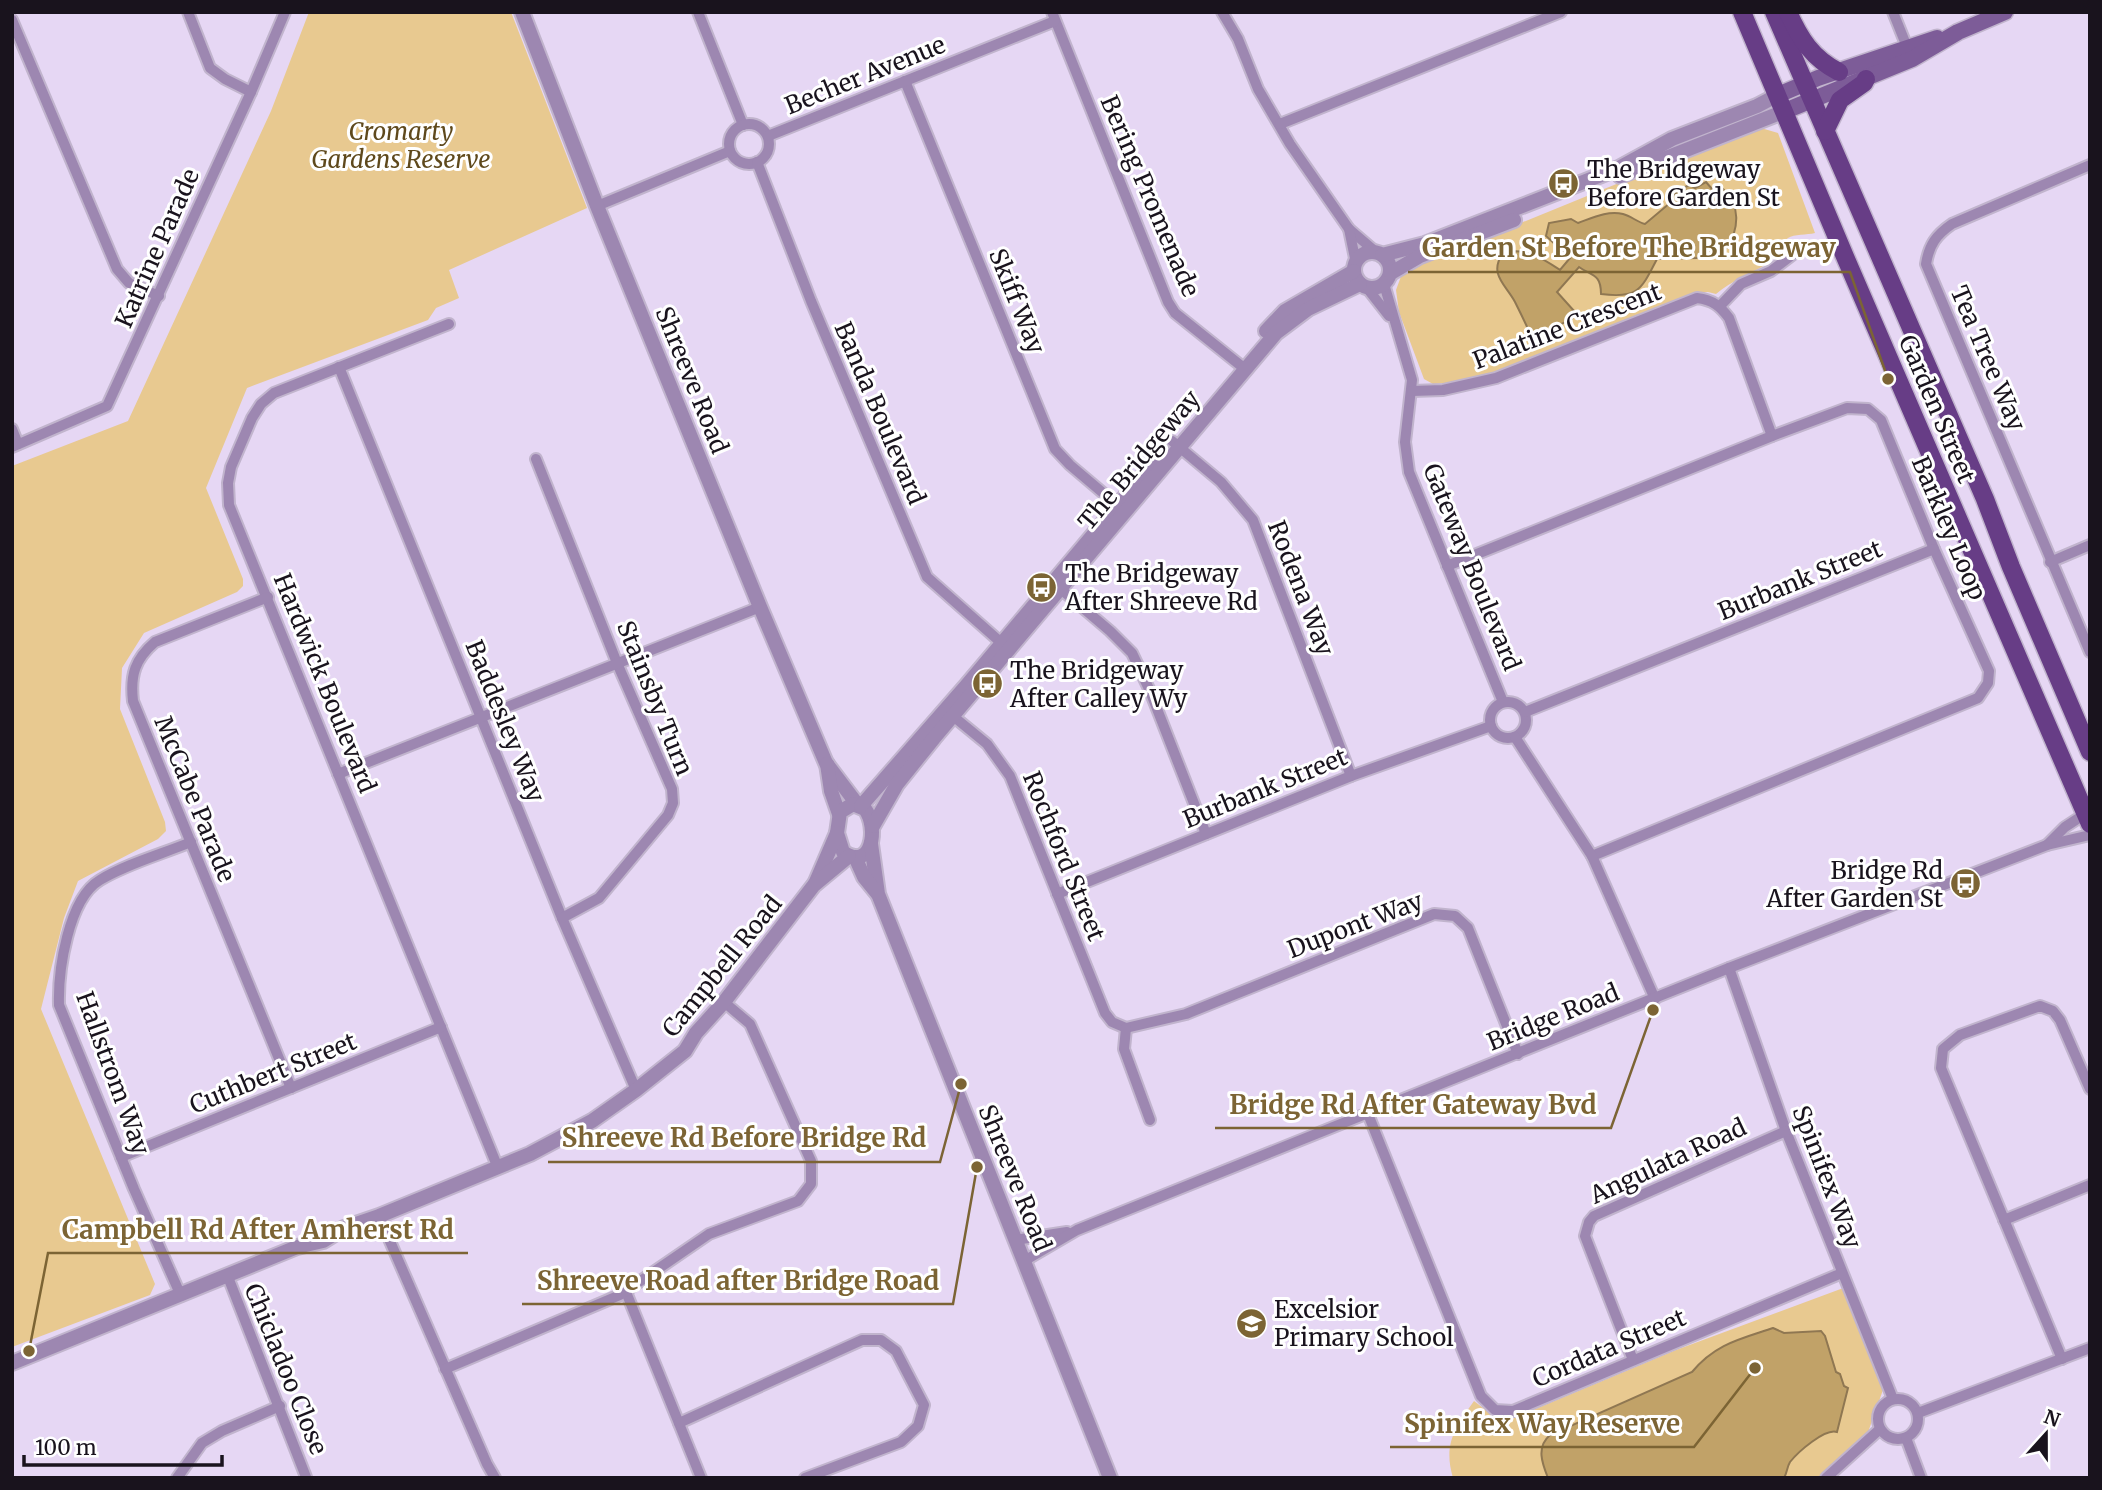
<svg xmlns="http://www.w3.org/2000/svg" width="2102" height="1490" font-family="Merriweather,serif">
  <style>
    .green { fill: #e8c990 }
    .water { fill: #c1a268; stroke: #8f7752; stroke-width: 2 }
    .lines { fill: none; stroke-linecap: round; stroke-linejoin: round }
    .minor-casing { stroke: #c1b4cd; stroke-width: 14 }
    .tertiary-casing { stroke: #c1b4cd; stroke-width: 18 }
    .secondary-casing { stroke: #c1b4cd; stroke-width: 19 }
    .primary-casing { stroke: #c1b4cd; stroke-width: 21 }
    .minor { stroke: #9d87b1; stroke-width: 10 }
    .tertiary { stroke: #9d87b1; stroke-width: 14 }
    .secondary { stroke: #7d5c98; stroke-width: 16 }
    .primary { stroke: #673d86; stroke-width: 18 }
    .labels { text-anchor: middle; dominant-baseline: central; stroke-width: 6; stroke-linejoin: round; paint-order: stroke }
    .street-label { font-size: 24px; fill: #19131d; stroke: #fff }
    .park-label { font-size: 24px; font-style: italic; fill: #5f491c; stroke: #fff }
    .poi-label { font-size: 24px; fill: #19131d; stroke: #fff; text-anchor: start }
    .leader { fill: none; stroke: #7c6434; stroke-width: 2.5 }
    .callout-dot { fill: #7c6434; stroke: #fff; stroke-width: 2.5 }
    .callout-label { font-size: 26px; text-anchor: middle; font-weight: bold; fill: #7c6434; stroke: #fff; stroke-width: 6; stroke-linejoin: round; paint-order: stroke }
  </style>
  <rect width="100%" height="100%" fill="#e6d7f4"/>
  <g class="green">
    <polygon points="309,12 511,12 587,208 449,270 459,298 436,308 428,320 247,388 206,488 243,579 243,586 237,592 144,633 122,668 120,709 165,822 166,831 158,839 78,881 64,918 41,1009 155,1284 150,1295 12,1347 12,466 128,421 271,111"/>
    <path d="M1761,128L1778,133L1815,233C1807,235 1794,234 1788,238C1778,245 1777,257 1768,263C1750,275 1732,280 1716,294L1708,292L1696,293L1471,381L1433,384L1424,379L1399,312L1396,290L1403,271L1751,129Z"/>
    <path d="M1846,1287L1884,1387L1866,1438L1818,1478H1453C1443,1444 1455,1428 1474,1401L1495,1417L1507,1421L1676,1350Z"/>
  </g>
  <g class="water">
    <path d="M1706,182L1712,189H1723C1741,206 1739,228 1727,248L1697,258L1657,259C1641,290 1638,299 1601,294C1601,273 1591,276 1579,267L1557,292L1575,312L1572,319L1532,338C1527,326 1521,314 1515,302C1506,285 1488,274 1503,253C1526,247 1542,258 1560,270L1570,258L1546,236L1549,223L1571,219L1578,223C1592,218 1608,210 1623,214C1631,216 1637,222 1645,224L1670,203L1669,199L1682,188L1690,185L1695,188Z"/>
    <path d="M1773,1328L1784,1333L1821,1331L1825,1336L1836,1372L1840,1374L1844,1386L1848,1388L1837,1432C1825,1428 1798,1452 1790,1462C1787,1467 1787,1473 1784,1478H1548C1542,1463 1536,1447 1550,1435L1692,1372C1715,1344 1740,1339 1773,1328Z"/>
  </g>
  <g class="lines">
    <defs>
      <g id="minor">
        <polyline points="188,12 210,68 225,79 251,92"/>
        <polyline points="698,12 743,125"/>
        <polyline points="1052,12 1168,302 1175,313 1245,369"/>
        <polyline points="1222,12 1238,39 1258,89 1290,144 1349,229 1377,253"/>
        <polyline points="1893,12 1909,52"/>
        <polyline points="12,20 117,269 129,283 159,296"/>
        <polyline points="905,81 1055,449 1070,465 1122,509"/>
        <circle cx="749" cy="144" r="20"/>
        <polyline points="1280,124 1561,12"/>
        <polyline points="768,136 1055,21"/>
        <polyline points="757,162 811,301 927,577 1006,647"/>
        <path d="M2090,165L1952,224C1936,235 1929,245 1926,264L2090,652"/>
        <polyline points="597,206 730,151"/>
        <polyline points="1349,229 1356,263"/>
        <polyline points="1384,284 1412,380 1405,442 1409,472 1503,702"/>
        <polyline points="1367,288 1389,316"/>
        <polyline points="1720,306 1741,284 1771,271 1796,252"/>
        <polyline points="449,324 274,393 261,404 252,418 231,467 228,483 229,505 498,1168"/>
        <polyline points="339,367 562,918 636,1090"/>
        <path d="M1412,391L1443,390L1496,378L1697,298C1713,300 1720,306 1729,318L1772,436"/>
        <polyline points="12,429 18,444"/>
        <polyline points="1172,441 1221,482 1253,520 1351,776"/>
        <polyline points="12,447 107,406 251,92 285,12"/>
        <polyline points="536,459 617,663 672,789 673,803 668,815 599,898 562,918"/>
        <polyline points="2050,562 2090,545"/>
        <polyline points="1447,566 1772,436 1847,408 1868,409 1881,420 1934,549 1989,671 1988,683 1978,698 1592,856"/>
        <polyline points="1056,585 1110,631 1132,653 1150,691 1206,834"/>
        <path d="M268,597L155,642C135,659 130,675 133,701L291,1088"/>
        <circle cx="1508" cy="720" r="18"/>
        <polyline points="948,712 987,744 1010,776 1105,1013 1112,1022 1126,1028"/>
        <polyline points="1525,712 1934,549"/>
        <polyline points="1515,737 1592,856 1655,999"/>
        <polyline points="338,774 760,607"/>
        <polyline points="2047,845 2065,827 2088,812"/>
        <polyline points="1057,894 1351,776 1491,726"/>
        <polyline points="1729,968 1786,1131 1893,1399"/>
        <polyline points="1126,1028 1186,1014 1434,914 1455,916 1468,928 1518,1054"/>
        <polyline points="1126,1028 1124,1049 1150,1120"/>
        <polyline points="1368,1114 1481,1396 1495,1410 1513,1411 1842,1273"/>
        <polyline points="121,1157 441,1027"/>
        <polyline points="379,1216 487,1464 495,1478"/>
        <polyline points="2004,1220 2090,1185"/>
        <polyline points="1015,1240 1067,1232"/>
        <polyline points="1024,1261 1077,1230 1729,968 2047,845 2090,835"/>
        <polyline points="228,1277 306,1477"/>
        <polyline points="626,1292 701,1478"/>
        <path d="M181,1296L134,1189L59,1005C58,971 68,899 100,880C126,864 162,854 191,842"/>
        <polyline points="2062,1359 1941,1068 1943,1049 1960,1035 2040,1006 2053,1011 2060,1020 2090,1089"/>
        <polyline points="1633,1360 1585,1236 1589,1222 1594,1216 1786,1131"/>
        <polyline points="445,1369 620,1295 709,1234 798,1201 811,1184 811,1161 750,1024 724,1002"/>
        <circle cx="1898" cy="1419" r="20"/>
        <polyline points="1918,1413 2090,1348"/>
        <polyline points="679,1423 862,1340 881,1340 896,1351 924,1405 918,1426 901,1442 805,1478"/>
        <polyline points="1906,1438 1921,1478"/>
        <polyline points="177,1478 202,1443 222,1431 280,1406"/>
        <polyline points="1826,1478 1880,1429"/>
      </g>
      <g id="tertiary">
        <polyline points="522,12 597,206 760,607 826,763 857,804"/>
        <polyline points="1620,176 1785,111"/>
        <circle cx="1372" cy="270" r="18"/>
        <polyline points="1382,255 1425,244 1619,168 1672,139 1757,106 1778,95"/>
        <polyline points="1391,273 1420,256 1514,220"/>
        <polyline points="1266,331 1285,311 1354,271"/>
        <polyline points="827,764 831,791 839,814"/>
        <path d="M853,804L865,809C879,828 872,872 843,852L837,833L840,812Z"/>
        <polyline points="861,806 966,686 1162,453"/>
        <polyline points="873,826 897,784 934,738 1276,333 1308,309 1360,284"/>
        <polyline points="871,844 878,894 1110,1478"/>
        <polyline points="855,857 864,877 877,893"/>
        <polyline points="815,884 837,833"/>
        <polyline points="12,1363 297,1247 323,1241 344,1228 379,1216 530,1154 592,1121 636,1090 685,1051 696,1033 724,1002 814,885 849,856"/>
      </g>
      <g id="secondary">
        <polyline points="1778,95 1818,78 1937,38"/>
        <polyline points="1785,111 1912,59 1958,32 2005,12"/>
      </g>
      <g id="primary">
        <polyline points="1742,12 1846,259 2090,824"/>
        <polyline points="1774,12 1985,499 2011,567 2090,752"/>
        <path d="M1788,12C1800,39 1812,58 1839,72"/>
        <polyline points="1825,131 1840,100 1864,83 1866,79"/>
      </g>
    </defs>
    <use href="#minor" class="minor-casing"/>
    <use href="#tertiary" class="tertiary-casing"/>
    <use href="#secondary" class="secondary-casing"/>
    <use href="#primary" class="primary-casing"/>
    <use href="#minor" class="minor"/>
    <use href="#tertiary" class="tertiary"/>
    <use href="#secondary" class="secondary"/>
    <use href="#primary" class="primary"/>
  </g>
  <defs>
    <symbol id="bus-disc" viewBox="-11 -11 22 22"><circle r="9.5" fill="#7c6434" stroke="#fff"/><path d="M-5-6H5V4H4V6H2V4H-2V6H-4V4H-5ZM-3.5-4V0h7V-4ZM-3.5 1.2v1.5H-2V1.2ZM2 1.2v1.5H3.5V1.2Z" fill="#fff"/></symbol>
    <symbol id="school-disc" viewBox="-11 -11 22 22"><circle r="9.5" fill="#7c6434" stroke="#fff"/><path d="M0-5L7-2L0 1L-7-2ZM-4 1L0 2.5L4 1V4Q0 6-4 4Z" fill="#fff"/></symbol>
  </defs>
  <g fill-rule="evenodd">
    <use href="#bus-disc" x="1546" y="166" width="35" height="35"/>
    <use href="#bus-disc" x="1024" y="570" width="35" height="35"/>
    <use href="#bus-disc" x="970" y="666" width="35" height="35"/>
    <use href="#bus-disc" x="1948" y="866" width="35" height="35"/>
    <use href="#school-disc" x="1234" y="1306" width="35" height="35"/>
  </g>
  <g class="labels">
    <g class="street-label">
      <text transform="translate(865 75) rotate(-22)">Becher Avenue</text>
      <text transform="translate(1150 196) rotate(67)">Bering Promenade</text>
      <text transform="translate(157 248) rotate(-66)">Katrine Parade</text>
      <text transform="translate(1017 301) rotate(68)">Skiff Way</text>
      <text transform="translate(1567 326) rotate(-21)">Palatine Crescent</text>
      <text transform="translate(1988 358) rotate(67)">Tea Tree Way</text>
      <text transform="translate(692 380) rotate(68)">Shreeve Road</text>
      <text transform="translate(1937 409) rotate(67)">Garden Street</text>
      <text transform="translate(880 413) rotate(67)">Banda Boulevard</text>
      <text transform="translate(1139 460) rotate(-50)">The Bridgeway</text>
      <text transform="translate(1949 528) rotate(67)">Barkley Loop</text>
      <text transform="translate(1472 567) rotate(68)">Gateway Boulevard</text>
      <text transform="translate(1800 580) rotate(-22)">Burbank Street</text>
      <text transform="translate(1301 588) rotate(69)">Rodena Way</text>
      <text transform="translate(325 683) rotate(68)">Hardwick Boulevard</text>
      <text transform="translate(655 698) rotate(68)">Stainsby Turn</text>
      <text transform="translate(505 721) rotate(68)">Baddesley Way</text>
      <text transform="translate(1265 788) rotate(-22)">Burbank Street</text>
      <text transform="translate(195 799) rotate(68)">McCabe Parade</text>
      <text transform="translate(1064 856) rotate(68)">Rochford Street</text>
      <text transform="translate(1355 925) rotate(-21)">Dupont Way</text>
      <text transform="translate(722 966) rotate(-51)">Campbell Road</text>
      <text transform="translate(1553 1017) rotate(-22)">Bridge Road</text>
      <text transform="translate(113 1073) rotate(70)">Hallstrom Way</text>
      <text transform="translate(273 1073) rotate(-22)">Cuthbert Street</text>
      <text transform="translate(1668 1161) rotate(-25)">Angulata Road</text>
      <text transform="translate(1827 1177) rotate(69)">Spinifex Way</text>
      <text transform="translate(1015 1178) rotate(68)">Shreeve Road</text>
      <text transform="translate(1609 1348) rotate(-23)">Cordata Street</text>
      <text transform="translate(286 1369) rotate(68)">Chicladoo Close</text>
    </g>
    <g class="park-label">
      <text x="401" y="131">Cromarty<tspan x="401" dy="28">Gardens Reserve</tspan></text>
    </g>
    <g class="poi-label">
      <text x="1587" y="169">The Bridgeway<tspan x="1587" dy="28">Before Garden St</tspan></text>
      <text x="1065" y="573">The Bridgeway<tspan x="1065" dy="28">After Shreeve Rd</tspan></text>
      <text x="1010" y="670">The Bridgeway<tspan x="1010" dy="28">After Calley Wy</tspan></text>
      <text x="1943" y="870" text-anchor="end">Bridge Rd<tspan x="1943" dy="28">After Garden St</tspan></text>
      <text x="1274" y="1309">Excelsior<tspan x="1274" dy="28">Primary School</tspan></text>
    </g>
  </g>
  <path class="leader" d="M1888 379L1850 272H1408M1653 1010L1611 1128H1215M961 1084L940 1162H548M29 1351L48 1253H468M977 1167L953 1304H522M1755 1368L1694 1447H1390"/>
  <g class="callout-dot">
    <circle cx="1888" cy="379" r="7"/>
    <circle cx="1653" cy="1010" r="7"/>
    <circle cx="961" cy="1084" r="7"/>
    <circle cx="29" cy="1351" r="7"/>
    <circle cx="977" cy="1167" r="7"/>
    <circle cx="1755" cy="1368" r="7"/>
  </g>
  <g class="callout-label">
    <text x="1629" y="257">Garden St Before The Bridgeway</text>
    <text x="1413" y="1114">Bridge Rd After Gateway Bvd</text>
    <text x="744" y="1147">Shreeve Rd Before Bridge Rd</text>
    <text x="258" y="1239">Campbell Rd After Amherst Rd</text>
    <text x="738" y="1290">Shreeve Road after Bridge Road</text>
    <text x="1542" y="1433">Spinifex Way Reserve</text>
  </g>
  <rect width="2102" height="1490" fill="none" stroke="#19131d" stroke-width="28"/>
  <g transform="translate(2046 1434) rotate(21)" stroke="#ffffff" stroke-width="5" paint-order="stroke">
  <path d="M0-5L12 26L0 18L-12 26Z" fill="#19131d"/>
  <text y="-10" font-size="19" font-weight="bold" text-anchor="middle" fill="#19131d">N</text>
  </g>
  <path d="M24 1455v10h198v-10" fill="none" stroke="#19131d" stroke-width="3.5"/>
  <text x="35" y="1455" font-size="21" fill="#19131d" stroke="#ffffff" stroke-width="5" paint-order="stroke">100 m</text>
</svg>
